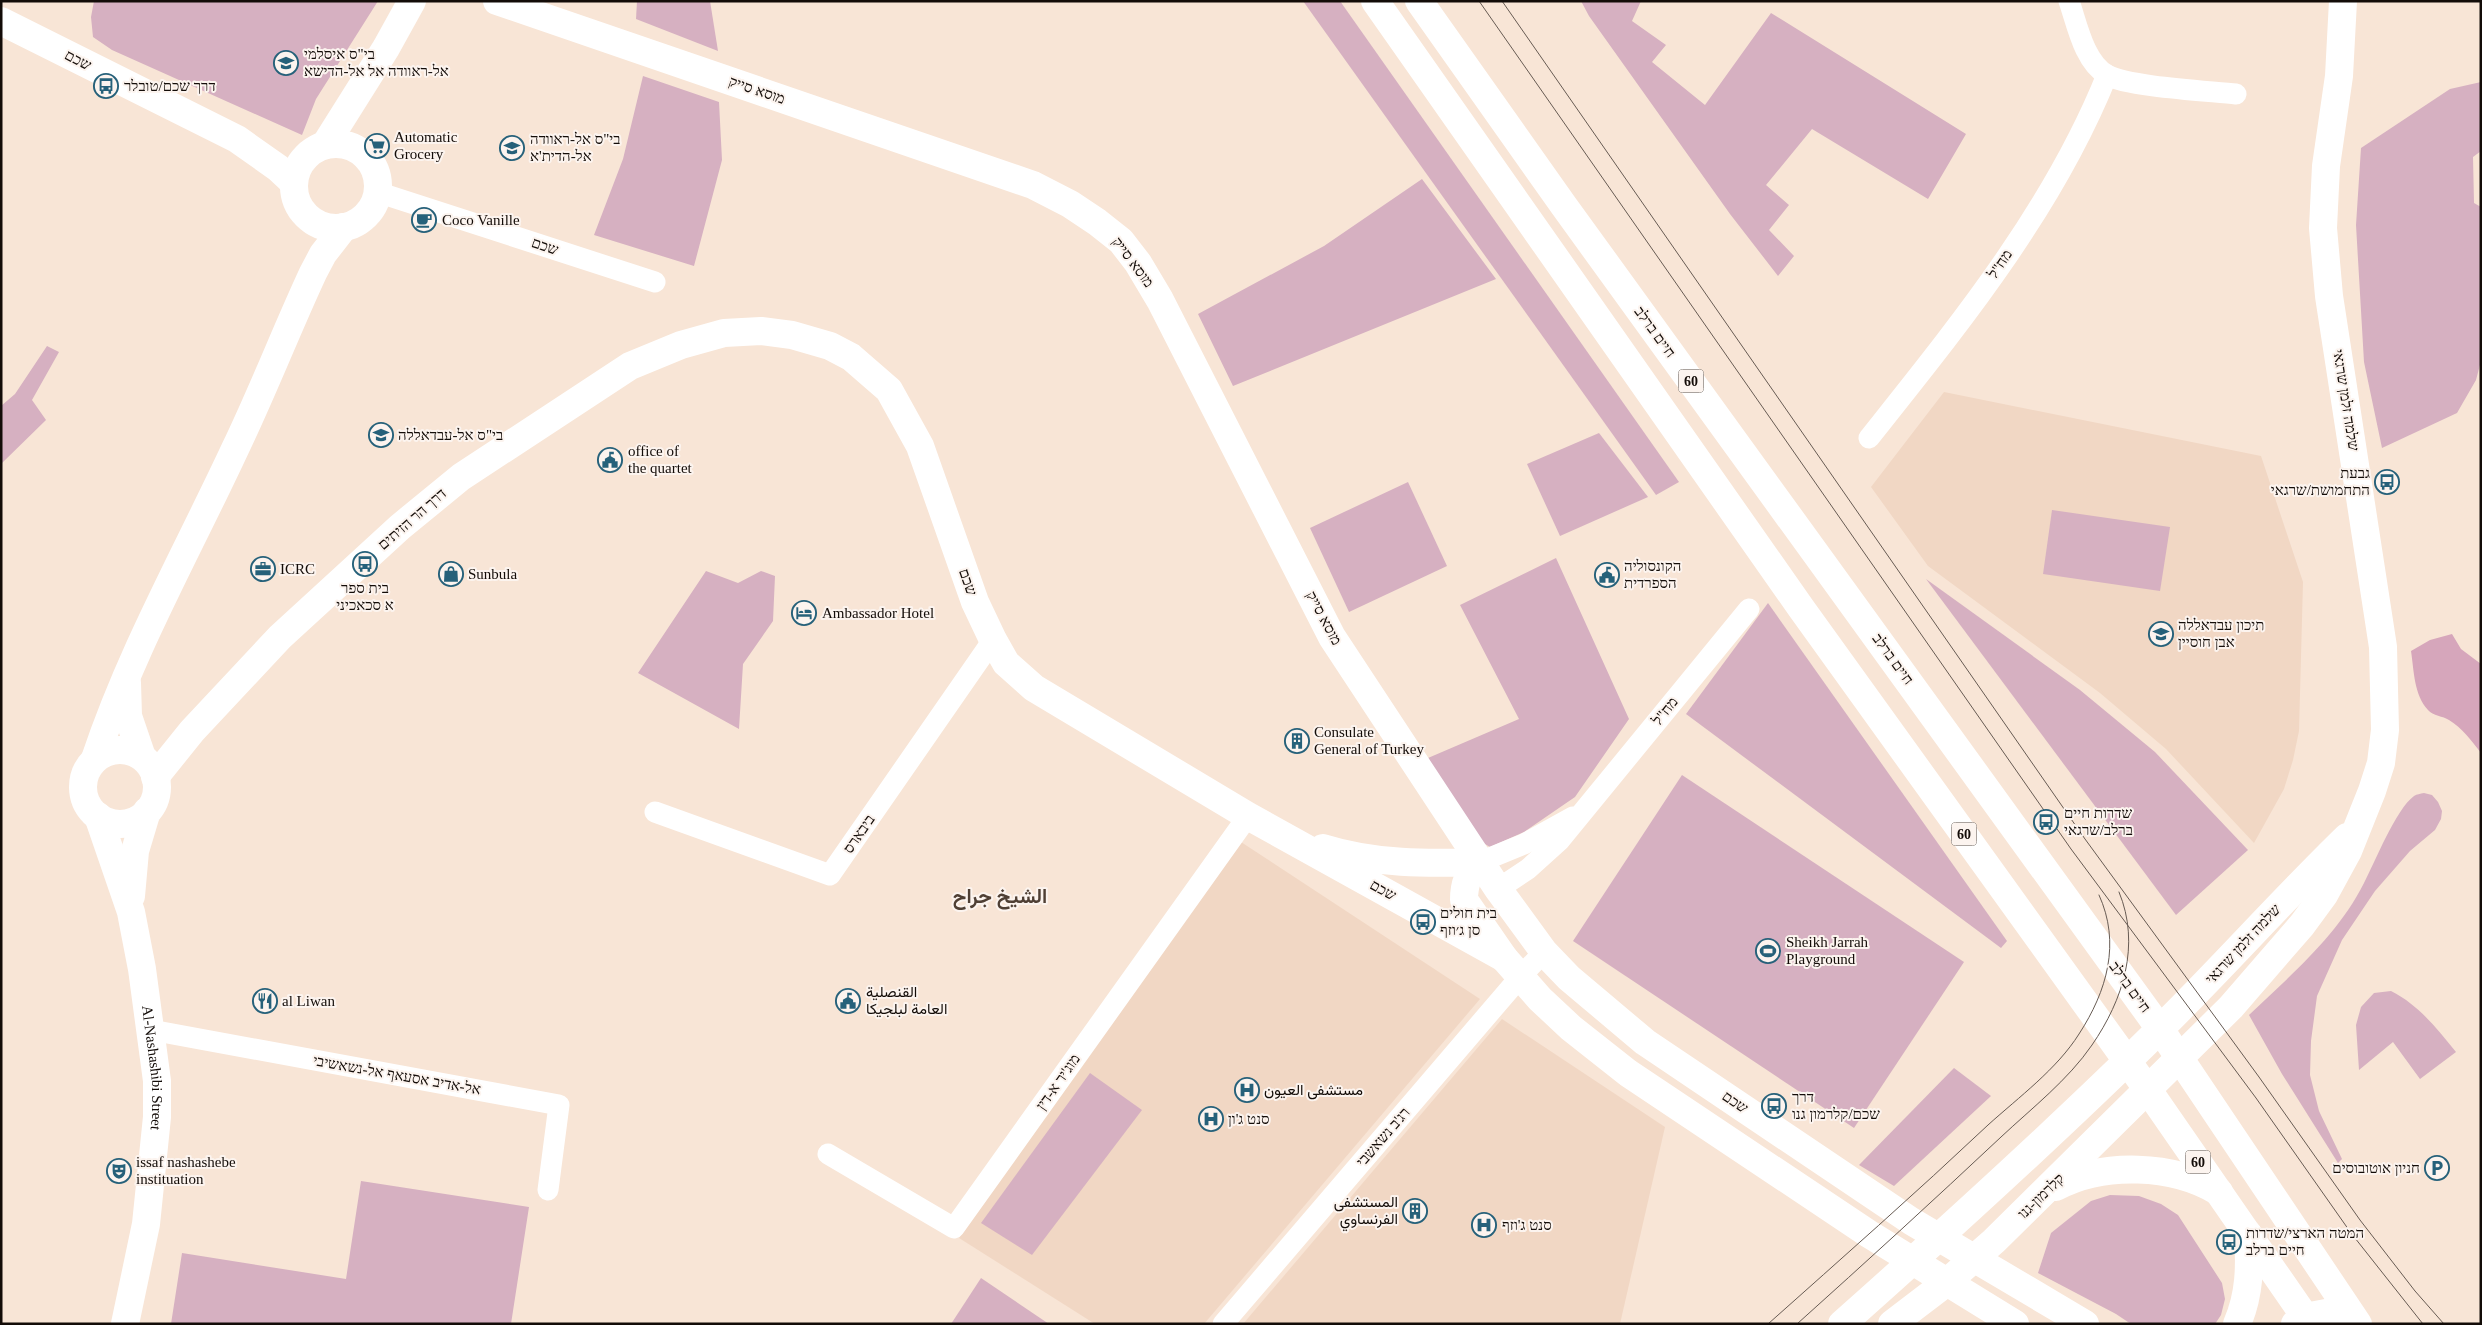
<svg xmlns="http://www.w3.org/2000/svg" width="2482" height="1325" font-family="'Times New Roman',Vazirmatn,'Noto Sans Hebrew',serif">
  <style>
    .built { fill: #f1d7c4 }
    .green { fill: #d6b0c1 }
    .forest { fill: #d6a6bb }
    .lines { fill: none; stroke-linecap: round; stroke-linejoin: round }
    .street { stroke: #fff; stroke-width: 21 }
    .secondary { stroke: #fff; stroke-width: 28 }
    .highway { stroke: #fff; stroke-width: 28 }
    .tram { stroke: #675b53; stroke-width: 1 }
    .labels { text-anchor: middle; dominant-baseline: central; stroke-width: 4; stroke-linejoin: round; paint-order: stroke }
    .shield { fill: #fcf4ef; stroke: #59524d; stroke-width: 1 }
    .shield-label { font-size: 14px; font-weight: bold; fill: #130c08 }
    .poi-label { font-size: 15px; fill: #130c08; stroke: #fcf4ef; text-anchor: start }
    .street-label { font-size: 15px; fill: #130c08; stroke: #fcf4ef }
    .district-label { font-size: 20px; font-weight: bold; fill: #4f3f34; stroke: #fcf4ef }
  </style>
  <rect width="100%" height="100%" fill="#f8e5d6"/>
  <g class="built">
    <polygon points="1944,392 2261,456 2303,582 2299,731 2293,760 2284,789 2254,843 2166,749 2100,693 1928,566 1871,487"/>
    <polygon points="1241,842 1480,999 1204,1324 1095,1324 959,1238"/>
    <polygon points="1502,1019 1665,1127 1620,1324 1243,1324"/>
  </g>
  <g class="green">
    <polygon points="94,1 378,1 316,99 302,135 112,50 93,37 91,17"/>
    <polygon points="637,1 710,1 718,51 636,19"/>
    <polygon points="1303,1 1340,1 1679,482 1656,495"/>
    <polygon points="1581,1 1641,1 1632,21 1666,45 1652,62 1705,105 1771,13 1966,134 1928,199 1812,129 1766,185 1789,205 1769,230 1794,256 1778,276 1730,214 1589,16"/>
    <polygon points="643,76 719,102 722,160 694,266 594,235 623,159"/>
    <polygon points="2481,82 2481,151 2473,157 2474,203 2481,207 2481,361 2476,380 2457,413 2382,448 2364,362 2356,225 2361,148 2450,89"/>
    <polygon points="1422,179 1496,279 1233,386 1198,314 1324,246"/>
    <polygon points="47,346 59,352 32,400 46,420 1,464 1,406 15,394"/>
    <polygon points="1599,433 1648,497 1560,536 1527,464"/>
    <polygon points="1408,482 1447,566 1349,612 1310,528"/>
    <polygon points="2052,510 2170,527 2160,591 2043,574"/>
    <polygon points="1556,558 1629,719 1575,797 1524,832 1490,847 1478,840 1428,758 1519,719 1460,605"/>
    <polygon points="706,571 738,583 761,571 775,576 773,621 743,664 739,729 638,673"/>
    <polygon points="1926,579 2080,690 2155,752 2248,850 2176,915"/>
    <polygon points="1768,603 2007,941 2001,948 1686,714"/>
    <polygon points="1682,775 1964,962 1854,1128 1573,941"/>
    <path d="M2424,793L2432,795L2438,802L2442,811L2441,819L2435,830L2410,851L2375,891L2342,940L2317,996L2311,1041L2310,1075L2319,1111L2342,1159L2338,1163L2282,1074L2249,1015C2291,975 2338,935 2364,883C2375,862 2396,809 2414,796C2417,794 2420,794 2424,793Z"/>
    <path d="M2391,991C2419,1005 2437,1029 2456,1052L2420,1079L2393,1042L2359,1070L2356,1025L2361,1007L2374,993Z"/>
    <polygon points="1954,1068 1991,1096 1894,1186 1859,1165"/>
    <polygon points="1090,1073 1142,1110 1032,1255 981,1223"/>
    <polygon points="361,1181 529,1207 511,1324 171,1324 182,1253 346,1279"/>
    <polygon points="2110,1195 2139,1196 2161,1204 2178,1215 2222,1283 2225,1299 2221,1315 2215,1324 2131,1324 2116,1314 2038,1273 2051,1233 2091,1201"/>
    <polygon points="981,1278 1049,1324 951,1324"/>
  </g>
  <path class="forest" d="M2452,634L2461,649L2481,664V753C2472,741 2462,728 2449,720C2443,716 2433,716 2428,710C2414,695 2414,671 2411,651L2430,640Z"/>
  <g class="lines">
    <g class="street">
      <path d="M2069,1C2077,24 2084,62 2107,75C2128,87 2209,91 2236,94"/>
      <polyline points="377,192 655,282"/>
      <path d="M1869,438C1958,326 2053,210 2107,75"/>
      <polyline points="655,812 830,875 993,640"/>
      <polyline points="1480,862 1524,844 1573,817"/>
      <polyline points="1498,889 1528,869 1559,841 1749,609"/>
      <polyline points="151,1030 559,1105 548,1190"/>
      <polyline points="828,1154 954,1228 1248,816"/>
      <polyline points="1223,1324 1520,977 1544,952"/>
    </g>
    <g class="secondary">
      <polyline points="497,1 1033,185 1070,204 1097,222 1121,241 1138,263 1160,300 1332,637 1498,889 1544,952 1569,978 1645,1042 1911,1221 2085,1324"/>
      <polyline points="1,21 237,139 278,168 294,183"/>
      <circle cx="336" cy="186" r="42"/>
      <polyline points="325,145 386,48 412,1"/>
      <polyline points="127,683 128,716 142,757"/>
      <circle cx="120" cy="787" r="37"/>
      <path d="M95,759C131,651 187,552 235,449C263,391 286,331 313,273L323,254L344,227"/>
      <polyline points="155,777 192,731 280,637 400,527 461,477 630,366 681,345 724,333 761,331 792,335 830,346 851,357 889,390 920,446 975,602 993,640 1006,663 1034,688 1248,816 1504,958"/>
      <path id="s1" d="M98,816L131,912L142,969L157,1081V1117L146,1224L125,1324"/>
      <path d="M1323,848C1374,864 1428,864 1480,862"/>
      <path d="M1480,862C1468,873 1464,884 1464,900L1504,958L1540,999L1571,1028L1628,1073L1869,1234L2015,1324"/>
      <polyline points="131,896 135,851 147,811"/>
      <path d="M2056,1187C2103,1162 2173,1164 2219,1192"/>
      <path d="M1842,1324C1950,1228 2057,1131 2160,1029C2224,966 2283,899 2347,837"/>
      <polyline points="1892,1324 1947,1282 1994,1241 2231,1007 2302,925 2324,895 2348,851 2372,791 2381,763 2385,730 2383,647 2329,296 2323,228 2326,166 2339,76 2343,1"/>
      <polyline points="2295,1324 2305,1317 2347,1309"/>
    </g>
    <g class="highway">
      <polyline points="1375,1 1801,608 2148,1090 2310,1324"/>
      <polyline points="1419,1 1564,206 2160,1029 2358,1324"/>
      <path d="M2237,1324C2250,1294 2250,1266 2248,1234"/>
    </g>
    <g class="tram">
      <polyline points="1479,1 2071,849 2256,1098 2351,1233 2423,1324"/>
      <polyline points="1502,1 2085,839 2259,1077 2360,1220 2415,1291 2444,1324"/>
      <path d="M1768,1324C1842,1258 1916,1193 1988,1125C2019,1097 2057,1069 2079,1034C2107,991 2121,943 2099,895"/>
      <path d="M1797,1324C1866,1262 1934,1200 2001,1137C2032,1108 2068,1080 2092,1045C2123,1000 2141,945 2119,892"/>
    </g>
  </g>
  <defs>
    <symbol id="school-ring" viewBox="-11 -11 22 22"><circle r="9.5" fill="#fcf4ef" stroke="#26617a" stroke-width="1.5"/><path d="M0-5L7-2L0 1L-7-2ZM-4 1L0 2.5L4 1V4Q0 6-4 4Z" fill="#26617a"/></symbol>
    <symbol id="bus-ring" viewBox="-11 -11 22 22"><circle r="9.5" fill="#fcf4ef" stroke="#26617a" stroke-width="1.5"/><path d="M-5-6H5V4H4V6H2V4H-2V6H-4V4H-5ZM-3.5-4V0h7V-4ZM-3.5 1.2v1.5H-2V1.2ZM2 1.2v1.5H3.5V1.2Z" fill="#26617a"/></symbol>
    <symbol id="supermarket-ring" viewBox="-11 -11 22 22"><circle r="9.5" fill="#fcf4ef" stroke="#26617a" stroke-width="1.5"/><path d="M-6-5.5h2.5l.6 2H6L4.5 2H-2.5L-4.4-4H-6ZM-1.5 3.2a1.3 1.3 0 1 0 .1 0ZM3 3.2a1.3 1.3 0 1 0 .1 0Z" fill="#26617a"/></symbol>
    <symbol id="cafe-ring" viewBox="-11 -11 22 22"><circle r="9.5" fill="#fcf4ef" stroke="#26617a" stroke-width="1.5"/><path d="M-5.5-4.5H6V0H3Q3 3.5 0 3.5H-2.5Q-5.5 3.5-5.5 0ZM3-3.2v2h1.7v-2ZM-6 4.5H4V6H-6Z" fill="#26617a"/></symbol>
    <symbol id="civic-ring" viewBox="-11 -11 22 22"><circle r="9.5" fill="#fcf4ef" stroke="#26617a" stroke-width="1.5"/><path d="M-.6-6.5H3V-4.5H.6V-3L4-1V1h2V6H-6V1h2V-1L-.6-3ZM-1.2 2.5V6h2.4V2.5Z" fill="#26617a"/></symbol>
    <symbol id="office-ring" viewBox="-11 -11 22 22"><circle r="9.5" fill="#fcf4ef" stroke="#26617a" stroke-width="1.5"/><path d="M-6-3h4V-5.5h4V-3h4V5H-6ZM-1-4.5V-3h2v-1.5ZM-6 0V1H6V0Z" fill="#26617a"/></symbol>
    <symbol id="shop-ring" viewBox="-11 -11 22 22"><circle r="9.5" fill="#fcf4ef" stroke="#26617a" stroke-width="1.5"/><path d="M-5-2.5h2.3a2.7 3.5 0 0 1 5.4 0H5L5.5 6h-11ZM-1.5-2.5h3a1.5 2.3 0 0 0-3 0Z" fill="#26617a"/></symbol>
    <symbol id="hotel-ring" viewBox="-11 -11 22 22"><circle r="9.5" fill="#fcf4ef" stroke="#26617a" stroke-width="1.5"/><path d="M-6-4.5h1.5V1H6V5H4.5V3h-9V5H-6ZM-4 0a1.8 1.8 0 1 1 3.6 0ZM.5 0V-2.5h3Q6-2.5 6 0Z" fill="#26617a"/></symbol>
    <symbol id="building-ring" viewBox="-11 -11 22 22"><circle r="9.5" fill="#fcf4ef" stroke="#26617a" stroke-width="1.5"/><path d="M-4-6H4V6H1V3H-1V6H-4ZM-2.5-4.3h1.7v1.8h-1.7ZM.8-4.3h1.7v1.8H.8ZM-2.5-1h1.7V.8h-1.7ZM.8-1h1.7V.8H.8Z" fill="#26617a"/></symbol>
    <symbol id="stadium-ring" viewBox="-11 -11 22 22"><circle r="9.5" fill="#fcf4ef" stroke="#26617a" stroke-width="1.5"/><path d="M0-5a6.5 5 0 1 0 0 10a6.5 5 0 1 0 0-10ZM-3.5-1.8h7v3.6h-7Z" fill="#26617a"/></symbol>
    <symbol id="restaurant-ring" viewBox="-11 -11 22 22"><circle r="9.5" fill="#fcf4ef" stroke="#26617a" stroke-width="1.5"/><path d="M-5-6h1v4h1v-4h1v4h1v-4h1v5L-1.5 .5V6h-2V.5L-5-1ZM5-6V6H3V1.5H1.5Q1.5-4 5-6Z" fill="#26617a"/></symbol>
    <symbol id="hospital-ring" viewBox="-11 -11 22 22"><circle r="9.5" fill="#fcf4ef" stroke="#26617a" stroke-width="1.5"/><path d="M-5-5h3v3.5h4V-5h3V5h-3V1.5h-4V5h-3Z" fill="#26617a"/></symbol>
    <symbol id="parking-ring" viewBox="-11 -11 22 22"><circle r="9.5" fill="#fcf4ef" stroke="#26617a" stroke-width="1.5"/><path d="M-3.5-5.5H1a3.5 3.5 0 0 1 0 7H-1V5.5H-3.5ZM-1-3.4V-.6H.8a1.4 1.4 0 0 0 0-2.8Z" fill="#26617a"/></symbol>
    <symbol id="theatre-ring" viewBox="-11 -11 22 22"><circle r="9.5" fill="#fcf4ef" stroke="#26617a" stroke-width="1.5"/><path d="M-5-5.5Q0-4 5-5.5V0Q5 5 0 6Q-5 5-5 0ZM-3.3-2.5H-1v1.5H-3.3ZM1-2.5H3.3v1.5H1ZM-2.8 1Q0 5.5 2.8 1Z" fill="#26617a"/></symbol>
  </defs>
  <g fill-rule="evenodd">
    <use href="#school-ring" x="272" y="49" width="28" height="28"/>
    <use href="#bus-ring" x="92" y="72" width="28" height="28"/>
    <use href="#supermarket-ring" x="363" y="132" width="28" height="28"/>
    <use href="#school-ring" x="498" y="134" width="28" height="28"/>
    <use href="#cafe-ring" x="410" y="206" width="28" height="28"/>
    <use href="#school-ring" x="367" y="421" width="28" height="28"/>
    <use href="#civic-ring" x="596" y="446" width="28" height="28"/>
    <use href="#bus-ring" x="2373" y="468" width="28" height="28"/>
    <use href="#bus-ring" x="351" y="550" width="28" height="28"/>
    <use href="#office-ring" x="249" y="555" width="28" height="28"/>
    <use href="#shop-ring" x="437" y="560" width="28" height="28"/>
    <use href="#civic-ring" x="1593" y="561" width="28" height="28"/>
    <use href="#hotel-ring" x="790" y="599" width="28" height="28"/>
    <use href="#school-ring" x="2147" y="620" width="28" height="28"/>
    <use href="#building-ring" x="1283" y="727" width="28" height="28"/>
    <use href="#bus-ring" x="2032" y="808" width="28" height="28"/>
    <use href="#bus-ring" x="1409" y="908" width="28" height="28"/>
    <use href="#stadium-ring" x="1754" y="937" width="28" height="28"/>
    <use href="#restaurant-ring" x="251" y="987" width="28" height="28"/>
    <use href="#civic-ring" x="834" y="987" width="28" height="28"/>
    <use href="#hospital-ring" x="1233" y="1076" width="28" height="28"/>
    <use href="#bus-ring" x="1760" y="1092" width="28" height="28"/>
    <use href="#hospital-ring" x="1197" y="1105" width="28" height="28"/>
    <use href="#parking-ring" x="2423" y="1154" width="28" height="28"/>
    <use href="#theatre-ring" x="105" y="1157" width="28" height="28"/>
    <use href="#building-ring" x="1401" y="1197" width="28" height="28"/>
    <use href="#hospital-ring" x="1470" y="1211" width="28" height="28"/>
    <use href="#bus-ring" x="2215" y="1228" width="28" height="28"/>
  </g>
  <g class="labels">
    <g class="shield">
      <rect x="1678.5" y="369.5" width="25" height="23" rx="4"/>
      <rect x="1951.5" y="822.5" width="25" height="23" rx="4"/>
      <rect x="2185.5" y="1150.5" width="25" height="23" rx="4"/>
    </g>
    <g class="shield-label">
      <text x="1691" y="381">60</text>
      <text x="1964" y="834">60</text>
      <text x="2198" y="1162">60</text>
    </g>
    <g class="poi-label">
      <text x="304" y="54">בי"ס איסלמי<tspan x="304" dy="17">אל-ראוודה אל אל-הדישא</tspan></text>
      <text x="124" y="86">דרך שכם/טובלר</text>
      <text x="394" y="137">Automatic<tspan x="394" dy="17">Grocery</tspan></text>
      <text x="530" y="139">בי"ס אל-ראוודה<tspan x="530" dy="17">אל-הדית'א</tspan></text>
      <text x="442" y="220">Coco Vanille</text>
      <text x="398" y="435">בי"ס אל-עבדאללה</text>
      <text x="628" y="451">office of<tspan x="628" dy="17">the quartet</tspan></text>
      <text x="2370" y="473" text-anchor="end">גבעת<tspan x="2370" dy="17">התחמושת/שרגאי</tspan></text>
      <text x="1624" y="566">הקונסוליה<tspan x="1624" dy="17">הספרדית</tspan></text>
      <text x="280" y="569">ICRC</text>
      <text x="468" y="574">Sunbula</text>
      <text x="365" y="588" text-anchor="middle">בית ספר<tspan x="365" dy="17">א סכאכיני</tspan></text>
      <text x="822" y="613">Ambassador Hotel</text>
      <text x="2178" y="625">תיכון עבדאללה<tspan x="2178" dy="17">אבן חוסיין</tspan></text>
      <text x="1314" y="732">Consulate<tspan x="1314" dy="17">General of Turkey</tspan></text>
      <text x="2064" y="813">שדרות חיים<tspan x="2064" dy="17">ברלב/שרגאי</tspan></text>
      <text x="1440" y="913">בית חולים<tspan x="1440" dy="17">סן ג׳וזף</tspan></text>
      <text x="1786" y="942">Sheikh Jarrah<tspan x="1786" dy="17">Playground</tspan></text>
      <text x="866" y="992">القنصلية<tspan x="866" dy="17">العامة لبلجيكا</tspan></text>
      <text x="282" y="1001">al Liwan</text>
      <text x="1264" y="1090">مستشفى العيون</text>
      <text x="1792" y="1097">דרך<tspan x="1792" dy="17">שכם/קלרמון גנו</tspan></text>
      <text x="1228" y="1119">סנט ג'ון</text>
      <text x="136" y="1162">issaf nashashebe<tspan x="136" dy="17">instituation</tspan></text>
      <text x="2420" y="1168" text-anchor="end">חניון אוטובוסים</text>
      <text x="1398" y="1202" text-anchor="end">المستشفى<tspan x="1398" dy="17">الفرنساوي</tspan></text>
      <text x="1502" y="1225">סנט ג'וזף</text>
      <text x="2246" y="1233">המטה הארצי/שדרות<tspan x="2246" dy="17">חיים ברלב</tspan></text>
    </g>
    <g class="street-label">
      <text transform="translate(78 60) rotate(27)">שכם</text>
      <text transform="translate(757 90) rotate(19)">מוסא סייק</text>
      <text transform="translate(545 246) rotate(18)">שכם</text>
      <text transform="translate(1133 262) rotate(53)">מוסא סייק</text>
      <text transform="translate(2000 264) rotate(-56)">מח"ל</text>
      <text transform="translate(1655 332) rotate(54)">חיים ברלב</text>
      <text transform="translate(2346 400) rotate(81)">שלמה זלמן שרגאי</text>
      <text transform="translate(412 519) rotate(-41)">דרך הר הזיתים</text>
      <text transform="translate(968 582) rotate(71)">שכם</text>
      <text transform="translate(1324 618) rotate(62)">מוסא סייק</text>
      <text transform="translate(1893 659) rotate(54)">חיים ברלב</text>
      <text transform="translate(1665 711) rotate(-51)">מח"ל</text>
      <text transform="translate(859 834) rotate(-55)">ביבארס</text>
      <text transform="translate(1383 890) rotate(29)">שכם</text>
      <text transform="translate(2243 944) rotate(-47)">שלמה זלמן שרגאי</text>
      <text transform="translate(2130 987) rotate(54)">חיים ברלב</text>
      <text stroke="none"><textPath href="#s1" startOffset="259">Al-Nashashibi Street</textPath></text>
      <text transform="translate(397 1075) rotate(10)">אל-אדיב אסעאף אל-נשאשיבי</text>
      <text transform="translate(1058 1082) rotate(-55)">מוג'יר א-דין</text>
      <text transform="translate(1735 1102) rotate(34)">שכם</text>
      <text transform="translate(1383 1137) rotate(-49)">רג'ב נשאשבי</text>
      <text transform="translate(2041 1196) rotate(-44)">קלרמון-גנו</text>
    </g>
    <g class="district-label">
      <text x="1000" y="896">الشيخ جراح</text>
    </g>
  </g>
  <rect width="2482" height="1325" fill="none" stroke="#130c08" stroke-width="5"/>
</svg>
